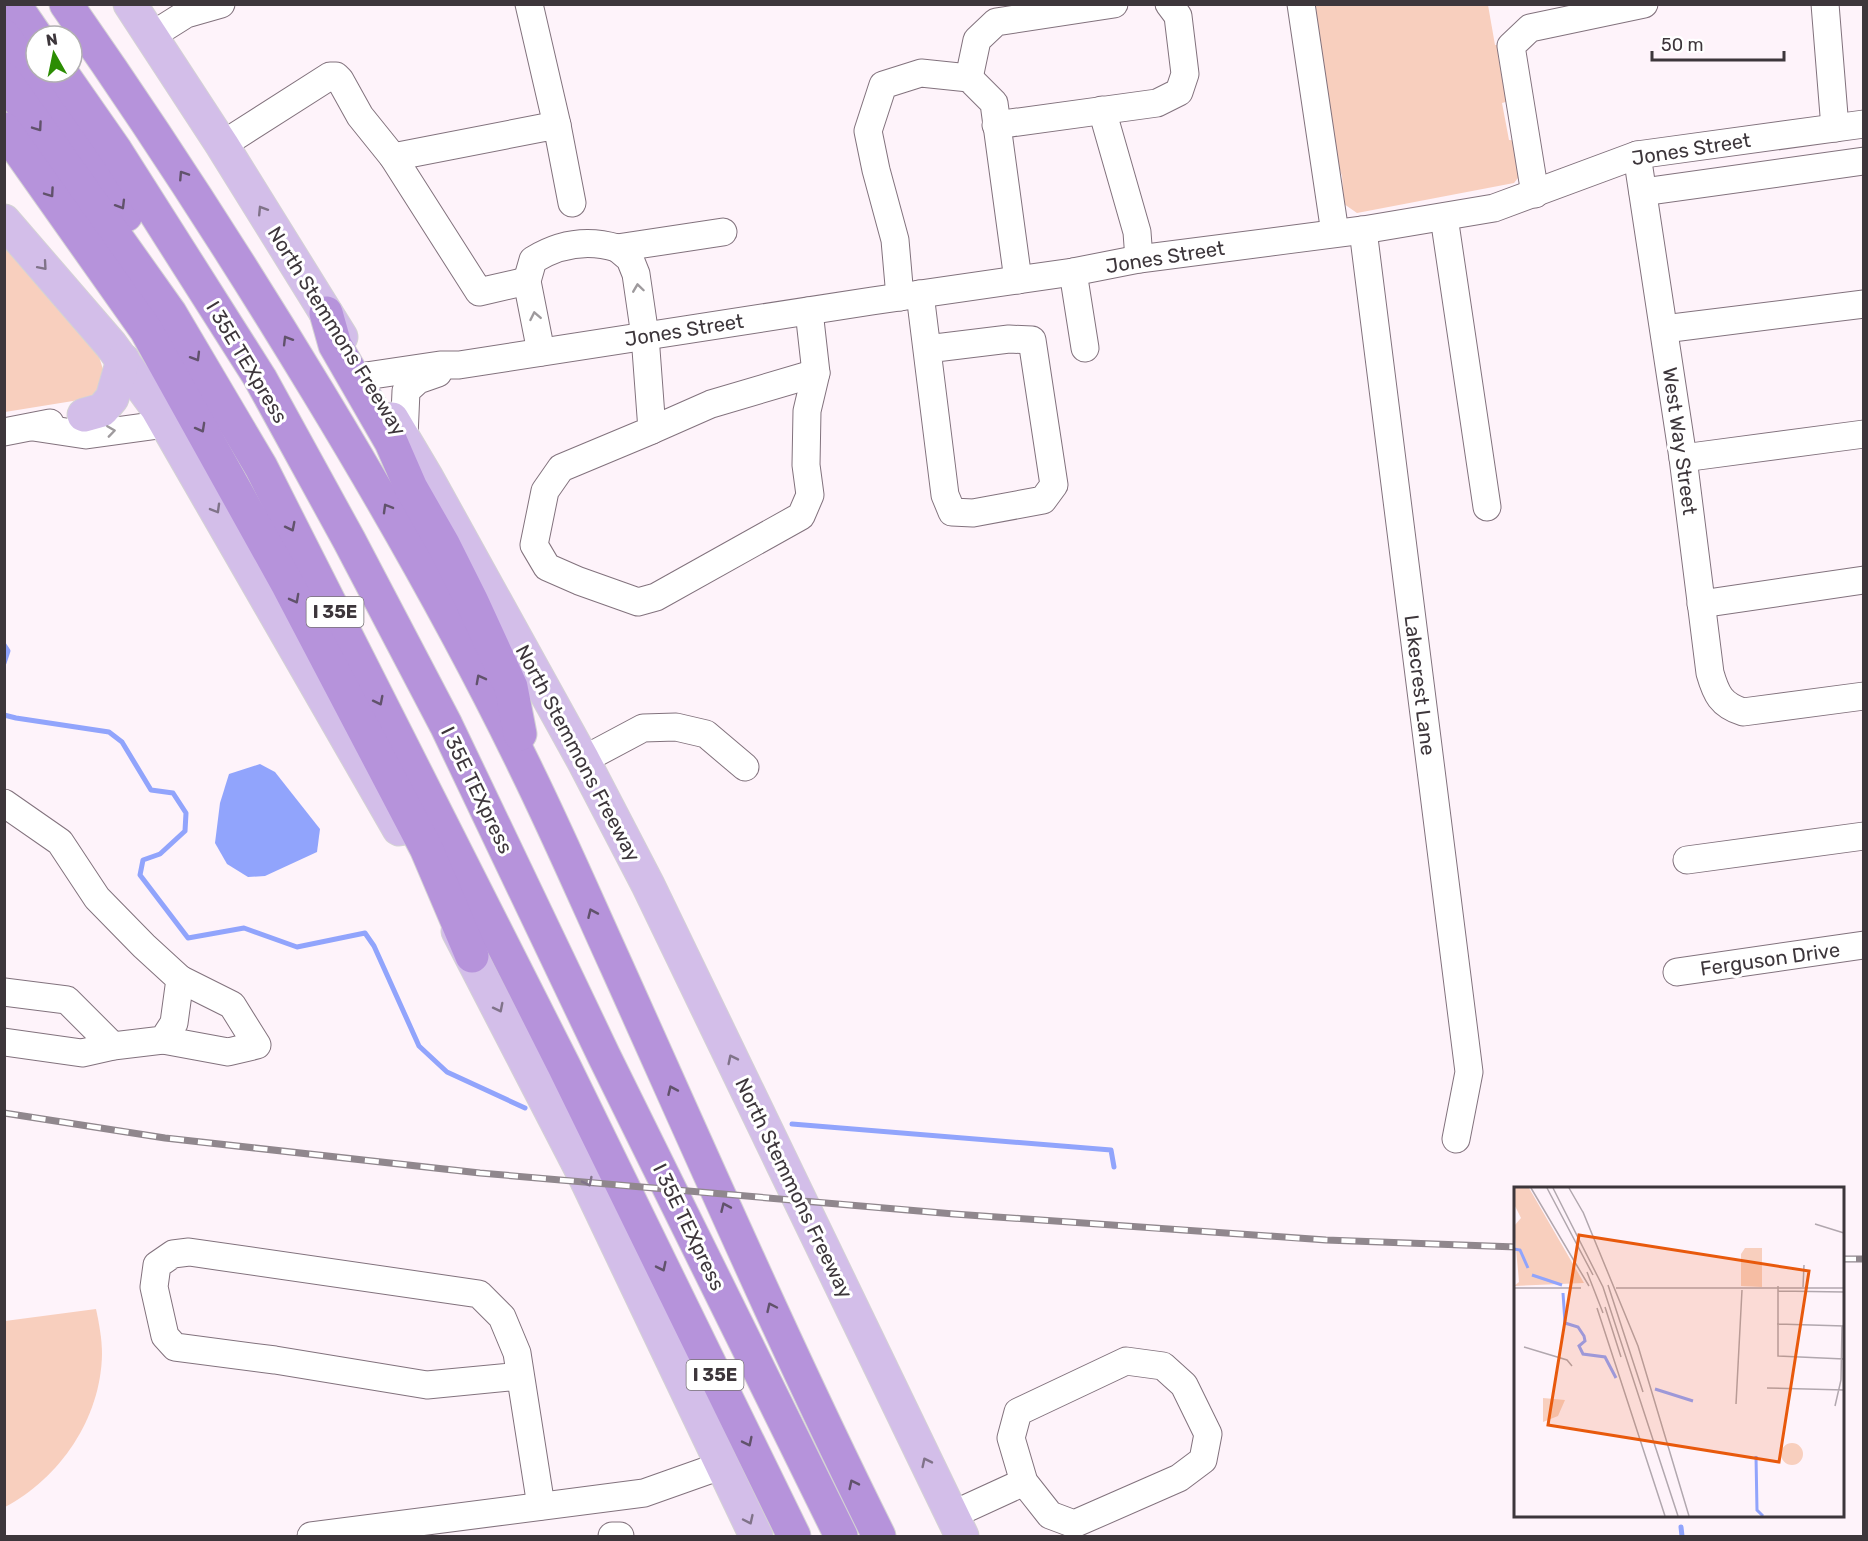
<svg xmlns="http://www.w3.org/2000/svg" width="1868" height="1541" font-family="Rubik,sans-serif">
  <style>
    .green { fill: #f8cfbe }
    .water { fill: #91a4fc }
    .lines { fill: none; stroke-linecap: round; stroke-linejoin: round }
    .stream { stroke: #91a4fc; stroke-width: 5 }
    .minor-casing { stroke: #82727d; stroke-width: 29 }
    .major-casing { stroke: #d4d3d4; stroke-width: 35 }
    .highway-casing { stroke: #d4d3d4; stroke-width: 35 }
    .minor { stroke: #fff; stroke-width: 27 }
    .major { stroke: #d3bee9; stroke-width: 33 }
    .highway { stroke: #b693db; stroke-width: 33 }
    .rail-casing { stroke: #90878d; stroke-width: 7 }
    .rail { stroke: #fff; stroke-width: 4.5; stroke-dasharray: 14; stroke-linecap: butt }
    .oneway { stroke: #61526b }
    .oneway2 { stroke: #807389 }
    .oneway3 { stroke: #9e9a9d }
    .labels { text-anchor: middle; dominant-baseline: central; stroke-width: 6; stroke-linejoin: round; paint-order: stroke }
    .shield { fill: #fff; stroke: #777276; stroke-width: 1.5 }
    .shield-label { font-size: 18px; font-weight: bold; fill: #3d363b }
    .street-label { font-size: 20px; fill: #3d363b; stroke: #fff }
    .inset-river { fill: none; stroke: #91a4fc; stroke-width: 3 }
    .inset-road { fill: none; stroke: #b1a7ae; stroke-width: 1.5 }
    .view { fill: #e8590c; fill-opacity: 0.15; stroke: #e8590c; stroke-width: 3 }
    .inset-edge { fill: none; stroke: #3d363b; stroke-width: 3 }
  </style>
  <rect width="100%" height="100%" fill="#fef3fa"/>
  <g class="green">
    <polygon points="1314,5 1488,5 1495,45 1506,44 1508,50 1498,55 1503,83 1516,99 1502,103 1509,140 1520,141 1525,169 1514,183 1357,213 1344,204 1342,176 1334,152"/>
    <polygon points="4,245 97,350 105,376 95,395 73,401 5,412"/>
    <path d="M96,1309C99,1323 102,1339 102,1354C101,1418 60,1478 5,1507V1321Z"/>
  </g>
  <polygon class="water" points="260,764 275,772 320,829 317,852 265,876 248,877 227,864 215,843 220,803 229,774"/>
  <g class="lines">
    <g class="stream">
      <polyline points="4,645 8,651 4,663"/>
      <polyline points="4,715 16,718 109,732 122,742 151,790 173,793 186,813 185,831 160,854 143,860 140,875 188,938 244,928 297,947 365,933 374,946 419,1046 447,1072 525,1108"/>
      <polyline points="792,1124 1111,1150 1114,1167"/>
      <polyline points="1681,1527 1682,1536"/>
    </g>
    <defs>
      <g id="minor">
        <polyline points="529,4 557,125"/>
        <polyline points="1301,4 1335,233"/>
        <polyline points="1825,4 1835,128"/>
        <polyline points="151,36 186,14 221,4"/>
        <polyline points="969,78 977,40 996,22 1114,4"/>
        <polyline points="1102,110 1137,232 1139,259"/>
        <polyline points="996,125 1157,103 1179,92 1185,74 1178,16 1169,4"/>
        <polyline points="222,145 330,76 336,76 340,80 360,116 393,157 479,292 527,281"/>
        <path d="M1637,155L1683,458L1710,673C1716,694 1721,705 1743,712L1864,696"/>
        <polyline points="393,157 557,125 572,203"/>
        <polyline points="1643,192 1864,161"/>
        <polyline points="1535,194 1511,46 1530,28 1644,4"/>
        <polyline points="1444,217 1487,507"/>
        <polyline points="1363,230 1469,1072 1456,1139"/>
        <polyline points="617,248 630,259 636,274 645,336 652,430 561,468 545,491 534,545 547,567 579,581 638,602 656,597 801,516 810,495 806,465 807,411 816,373 809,311"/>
        <polyline points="1073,272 1085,348"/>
        <polyline points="920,294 945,495 952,512 973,513 1043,500 1054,485 1032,340 1009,339 927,349"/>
        <polyline points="900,297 895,240 876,170 868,131 883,85 921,73 969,78 994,103 1018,280"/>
        <polyline points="1664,329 1864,304"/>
        <path d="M541,352L527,281L533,260C559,244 587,239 617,248L723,232"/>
        <polyline points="366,376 440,365 459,365 872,301 1073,272 1139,259 1363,230 1494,208 1637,155 1864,124"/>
        <polyline points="33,427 86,435 166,424"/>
        <polyline points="652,430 711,404 816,373"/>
        <polyline points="4,432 50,423"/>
        <polyline points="404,437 406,391 418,380 438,373"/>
        <polyline points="1683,458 1864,434"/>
        <polyline points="1701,604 1864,580"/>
        <polyline points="583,760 643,728 676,727 706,734 745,767"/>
        <polyline points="4,803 60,842 97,898 144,946 180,979 174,1023 163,1040 113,1046 82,1053 4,1042"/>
        <polyline points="1687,860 1864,836"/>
        <polyline points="1677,972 1864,945"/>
        <polyline points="4,992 67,1000 113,1046"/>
        <polyline points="163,1040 228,1052 257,1045 232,1005 180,979"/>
        <polyline points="520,1376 427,1385 275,1360 175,1347 165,1336 154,1287 157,1265 173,1254 189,1252 479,1294 502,1317 517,1353 541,1506"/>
        <polyline points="952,1515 1024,1482 1011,1438 1018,1412 1126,1361 1163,1366 1184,1385 1208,1434 1203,1460 1179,1478 1074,1524 1050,1515 1024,1482"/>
        <polyline points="311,1536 644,1493 723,1465"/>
        <polyline points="612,1536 620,1536"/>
      </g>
      <g id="major">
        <polyline points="130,4 222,145 341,337"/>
        <polyline points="4,221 111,345 157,408 399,829"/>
        <polyline points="84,415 102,410 112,398 123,360"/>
        <polyline points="392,419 427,478 583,760 648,885 962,1536"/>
        <polyline points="458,931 584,1175 756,1536"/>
      </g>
      <g id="highway">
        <polyline points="14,4 36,36"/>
        <path d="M66,4C155,131 238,260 318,392C392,514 463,639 525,767C557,832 586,899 616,965C702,1156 786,1349 879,1536"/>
        <polyline points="4,36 126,215"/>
        <polyline points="61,72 116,151 260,378 349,540 446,725 604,1056 841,1536"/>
        <polyline points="4,79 170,313 261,467 564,1066 794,1536"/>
        <polyline points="4,129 146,330 288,585 426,848 472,956"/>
        <polyline points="326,313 335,345 391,442 411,488 443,544 472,602 511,687 520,734"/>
      </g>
    </defs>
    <use href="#minor" class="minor-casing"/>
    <use href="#major" class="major-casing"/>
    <use href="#highway" class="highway-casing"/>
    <use href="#minor" class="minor"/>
    <use href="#major" class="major"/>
    <use href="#highway" class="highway"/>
    <defs>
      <g id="rail">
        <polyline points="4,1113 165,1138 480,1173 954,1214 1326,1240 1516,1247"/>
        <polyline points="1842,1259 1864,1259"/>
      </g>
    </defs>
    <use href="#rail" class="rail-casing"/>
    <use href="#rail" class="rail"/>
  </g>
  <defs><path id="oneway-chevron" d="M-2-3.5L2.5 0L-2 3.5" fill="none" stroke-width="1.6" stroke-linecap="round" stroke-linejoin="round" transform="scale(1.5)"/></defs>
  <g class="oneway">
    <use href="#oneway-chevron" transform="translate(38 127) rotate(55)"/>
    <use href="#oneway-chevron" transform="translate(183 175) rotate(-123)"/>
    <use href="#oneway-chevron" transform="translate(50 193) rotate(55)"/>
    <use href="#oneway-chevron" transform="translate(121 205) rotate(59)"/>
    <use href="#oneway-chevron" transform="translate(287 340) rotate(-121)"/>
    <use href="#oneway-chevron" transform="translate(196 357) rotate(59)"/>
    <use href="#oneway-chevron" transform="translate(201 428) rotate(61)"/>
    <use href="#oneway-chevron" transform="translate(387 508) rotate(-120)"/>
    <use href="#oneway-chevron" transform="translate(291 527) rotate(63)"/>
    <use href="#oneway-chevron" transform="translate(295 599) rotate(62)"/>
    <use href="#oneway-chevron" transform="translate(480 679) rotate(-118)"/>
    <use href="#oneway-chevron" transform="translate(379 701) rotate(63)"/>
    <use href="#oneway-chevron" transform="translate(592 913) rotate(-114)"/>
    <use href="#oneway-chevron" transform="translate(672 1090) rotate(-114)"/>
    <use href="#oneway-chevron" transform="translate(725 1207) rotate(-114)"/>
    <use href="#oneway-chevron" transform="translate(662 1267) rotate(64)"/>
    <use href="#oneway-chevron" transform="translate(771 1307) rotate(-115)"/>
    <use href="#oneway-chevron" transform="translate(748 1442) rotate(64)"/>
    <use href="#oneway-chevron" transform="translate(853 1484) rotate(-116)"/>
  </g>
  <g class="oneway2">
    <use href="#oneway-chevron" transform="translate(262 210) rotate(-122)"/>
    <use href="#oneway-chevron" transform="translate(43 266) rotate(49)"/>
    <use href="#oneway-chevron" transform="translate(216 509) rotate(60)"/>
    <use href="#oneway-chevron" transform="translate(499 1008) rotate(63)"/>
    <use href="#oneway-chevron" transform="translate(732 1059) rotate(-116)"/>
    <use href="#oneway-chevron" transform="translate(588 1182) rotate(64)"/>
    <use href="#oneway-chevron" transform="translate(926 1462) rotate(-116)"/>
    <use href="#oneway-chevron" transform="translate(749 1520) rotate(65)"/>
  </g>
  <g class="oneway3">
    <use href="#oneway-chevron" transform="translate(638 288) rotate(-98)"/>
    <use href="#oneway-chevron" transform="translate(535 316) rotate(-101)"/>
    <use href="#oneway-chevron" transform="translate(111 431) rotate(-8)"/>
  </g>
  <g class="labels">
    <g class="shield">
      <rect x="306.5" y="597" width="57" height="30" rx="4.5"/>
      <rect x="686.5" y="1360" width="57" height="30" rx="4.5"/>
    </g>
    <g class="shield-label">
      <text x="335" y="612">I 35E</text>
      <text x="715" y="1375">I 35E</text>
    </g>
    <g class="street-label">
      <text transform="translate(1691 149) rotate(-9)">Jones Street</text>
      <text transform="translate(1165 257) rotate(-9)">Jones Street</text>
      <text transform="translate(684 330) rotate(-9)">Jones Street</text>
      <text transform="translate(337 331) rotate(58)">North Stemmons Freeway</text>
      <text transform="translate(247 362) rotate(59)">I 35E TEXpress</text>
      <text transform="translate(1680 441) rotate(82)">West Way Street</text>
      <text transform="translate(1420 685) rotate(83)">Lakecrest Lane</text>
      <text transform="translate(578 753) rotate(62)">North Stemmons Freeway</text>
      <text transform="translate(477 790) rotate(64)">I 35E TEXpress</text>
      <text transform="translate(1770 959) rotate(-8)">Ferguson Drive</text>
      <text transform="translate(794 1188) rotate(64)">North Stemmons Freeway</text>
      <text transform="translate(689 1227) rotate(64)">I 35E TEXpress</text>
    </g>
  </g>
  <g transform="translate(1514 1187)">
    <rect width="330" height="330" fill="#fef3fa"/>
    <path d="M0,1H15L70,96L0,99L5,95L0,39L7,31L0,17ZM231,61H248V100L227,99V67ZM29,211L51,213L44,229L29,235ZM267 267a11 11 0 1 1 22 0a11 11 0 1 1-22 0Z" fill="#f8cfbe"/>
    <path class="inset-river" d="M0,62L6,63L14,81M18,88L48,98M49,106L51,136L64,140L70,149L71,154L65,159L69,167L91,170L102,191M141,202L179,214M242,269L243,323L249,329"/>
    <path class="inset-road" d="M17,1L75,99M33,1L79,88M39,1L89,100L164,329M55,1L70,27M69,25L124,159L175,329M301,37L330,46M73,85L89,126M94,98L129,205M264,99V169L330,172M289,100L290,78M0,101H67M102,101H330M264,104L330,105M91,120L107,170M83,121L151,329M263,137L330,139M10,160L53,173L58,179M253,201L330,203M222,217L228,103M321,219L327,193L328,139"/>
    <path class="view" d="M65,48L295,84L265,275L34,238Z"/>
    <rect width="330" height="330" class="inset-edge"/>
  </g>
  <rect width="1868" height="1541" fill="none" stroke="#3d363b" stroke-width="12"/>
  <g transform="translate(54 54) rotate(351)"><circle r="28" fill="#ffffff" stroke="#b1afb1" stroke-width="1.5"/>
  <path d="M0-4.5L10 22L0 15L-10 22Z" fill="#2c8d03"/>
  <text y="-9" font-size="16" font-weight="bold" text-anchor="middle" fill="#3d363b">N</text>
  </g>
  <path d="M1652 51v9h132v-9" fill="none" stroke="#3d363b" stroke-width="3"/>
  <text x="1661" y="51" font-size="18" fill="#3d363b" stroke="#ffffff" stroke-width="4.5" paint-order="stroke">50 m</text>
</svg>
